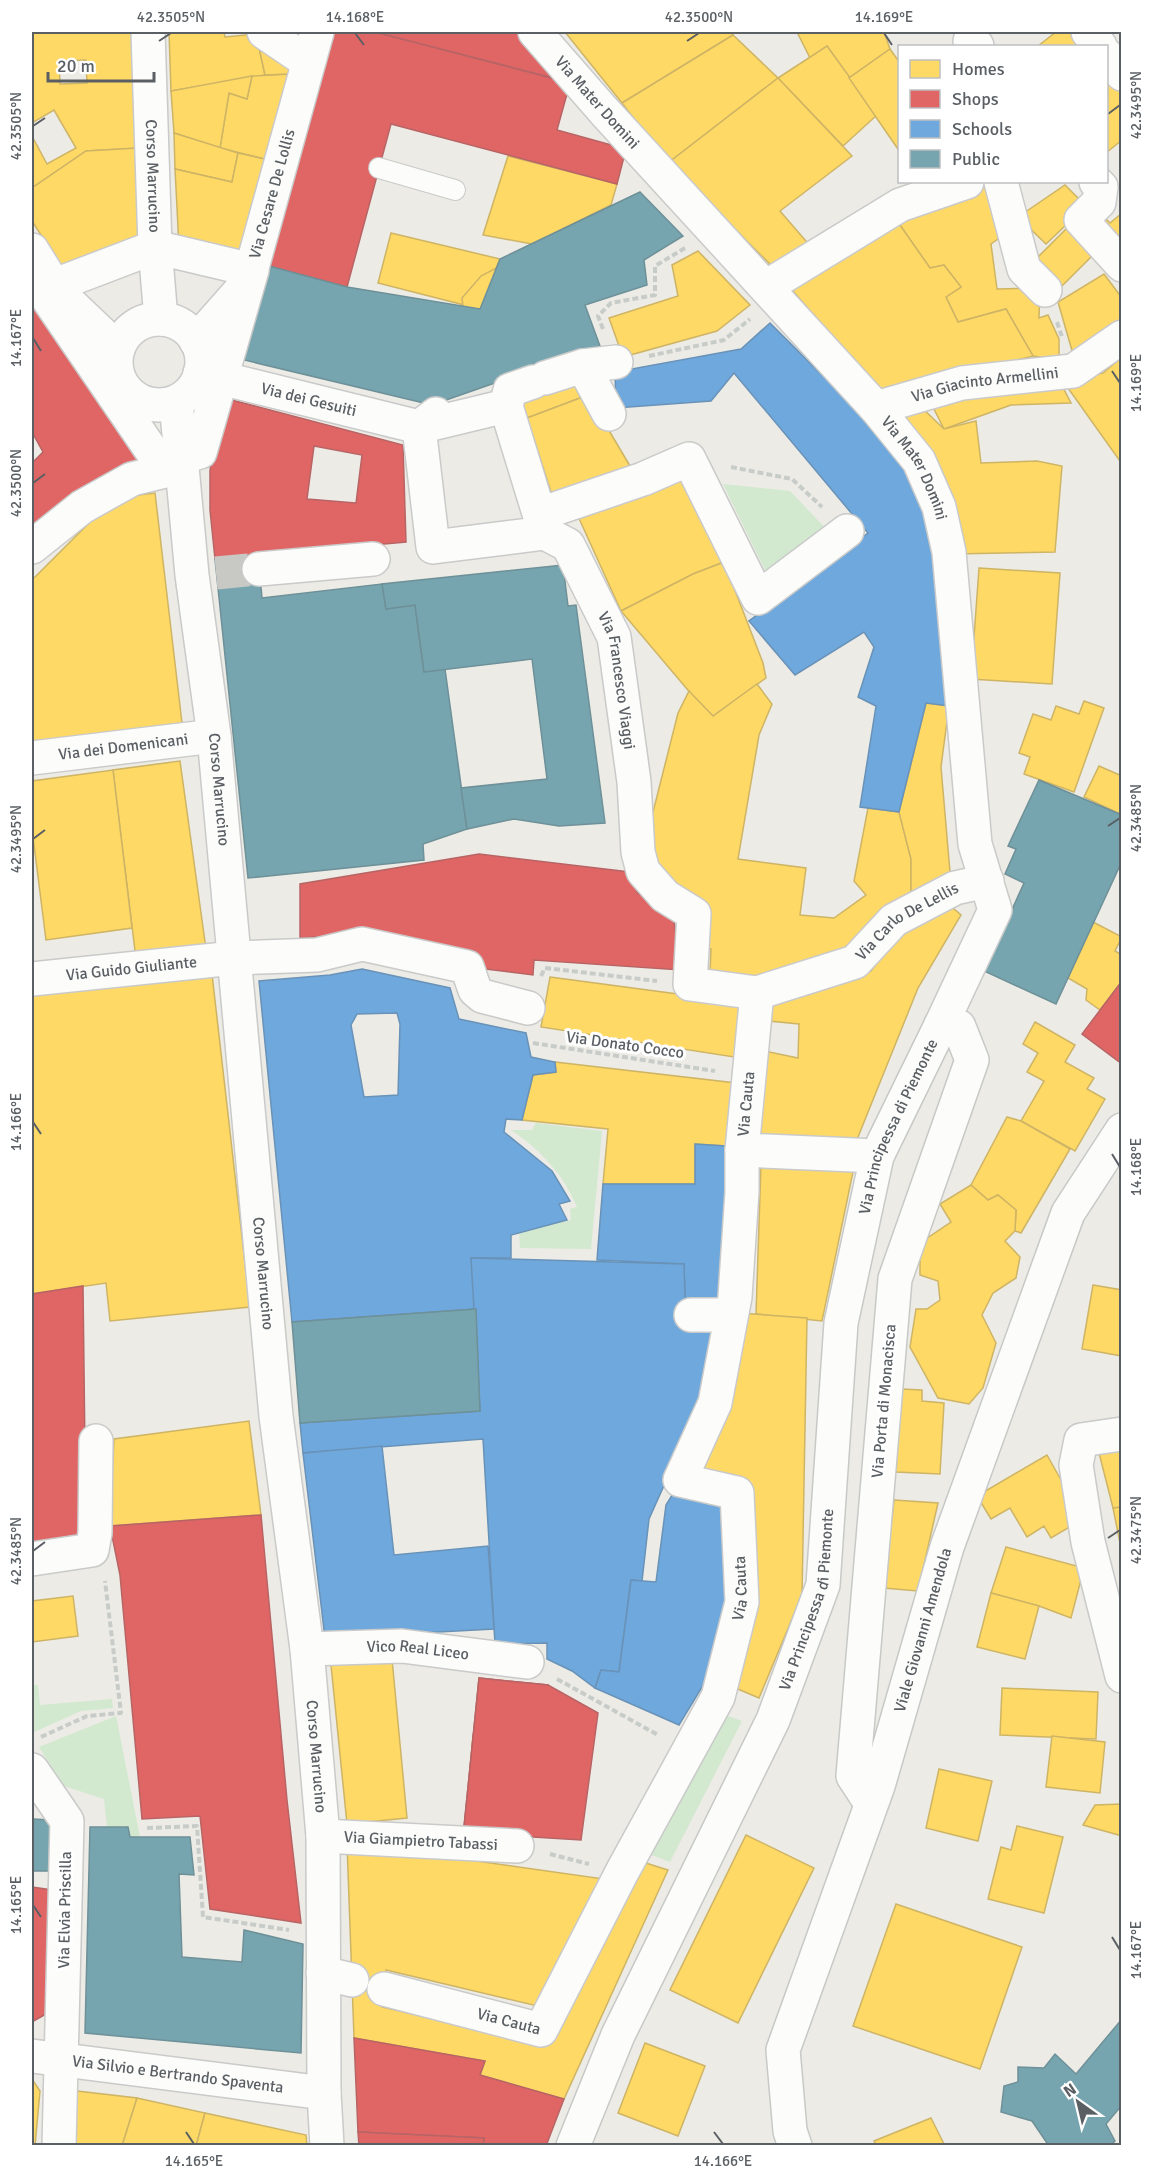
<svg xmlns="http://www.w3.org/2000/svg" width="1153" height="2177" font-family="Signika,sans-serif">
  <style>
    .green { fill: #d2e9cf }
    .homes { fill: #ffd966; stroke: #ceb465; stroke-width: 1.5; fill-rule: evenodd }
    .shops { fill: #e06666; stroke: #b86465; stroke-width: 1.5; fill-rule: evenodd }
    .schools { fill: #6fa8dc; stroke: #6992b8; stroke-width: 1.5; fill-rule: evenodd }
    .public { fill: #76a5af; stroke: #6e9098; stroke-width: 1.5 }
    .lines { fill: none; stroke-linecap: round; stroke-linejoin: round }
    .street-tunnel { stroke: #c8c8c5; stroke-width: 33; stroke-dasharray: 33 16; stroke-linecap: butt }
    .lane-casing { stroke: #c9cac9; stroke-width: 22 }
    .street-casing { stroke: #c9cac9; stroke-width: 36 }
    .secondary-casing { stroke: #c7c9c7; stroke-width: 36 }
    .path { stroke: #c7ccc9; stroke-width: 4; stroke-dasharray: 6 3; stroke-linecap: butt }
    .lane { stroke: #fcfcfb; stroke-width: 20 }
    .street { stroke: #fcfcfb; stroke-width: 33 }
    .secondary { stroke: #fcfcfb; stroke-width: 33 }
    .ticks { fill: none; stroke: #5a5f64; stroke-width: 2 }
    .labels { text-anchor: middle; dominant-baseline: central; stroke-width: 6; stroke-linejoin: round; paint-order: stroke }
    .street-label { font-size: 16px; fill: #5a5f64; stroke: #fff }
    .neatline { fill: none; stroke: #5a5f64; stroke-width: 2 }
    .ticks-label { font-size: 15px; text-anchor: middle; fill: #5a5f64 }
  </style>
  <rect width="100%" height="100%" fill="#ecebe5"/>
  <g class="green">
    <polygon points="723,484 790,491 831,534 766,572"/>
    <path d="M536,1123L602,1131L591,1249L520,1248L519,1232L571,1220L570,1209L577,1207C563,1174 541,1150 511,1130H532Z"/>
    <polygon points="32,1685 38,1685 40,1705 112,1699 113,1708 81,1711 32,1733"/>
    <polygon points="714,1711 742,1721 670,1862 641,1851"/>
    <polygon points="116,1716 140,1837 130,1837 128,1827 107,1827 104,1799 64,1786 39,1747"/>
  </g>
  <g class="homes">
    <path d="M32,32H137L138,148L86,151L32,188V136L47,164L76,148L54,110L32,123ZM86,60L87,83L60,84L59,61Z"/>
    <polygon points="169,32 224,32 225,37 256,34 265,75 171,91"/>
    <polygon points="565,32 731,32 733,35 622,103"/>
    <polygon points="797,32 884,32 890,49 849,78 827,46 810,58"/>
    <polygon points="1056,32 1074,32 1087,46 1038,46"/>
    <polygon points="256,34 294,60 291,74 265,75"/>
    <polygon points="733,35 778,78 668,163 622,103"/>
    <polygon points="827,46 877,115 843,146 778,78"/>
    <polygon points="890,49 900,63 900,152 849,78"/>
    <polygon points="1106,70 1122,87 1122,140 1106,153"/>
    <polygon points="291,74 269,160 220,148 229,93 247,99 252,76"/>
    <polygon points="252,76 247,99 229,93 220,148 174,133 171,91"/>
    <polygon points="778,78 852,156 780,211 812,248 776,270 668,163"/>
    <polygon points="174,133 238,153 232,182 175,169"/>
    <polygon points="138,148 138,247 64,271 32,221 32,188 86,151"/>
    <polygon points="238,153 269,160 243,262 179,247 175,169 232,182"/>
    <polygon points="508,156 617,184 611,205 532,244 483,235"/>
    <polygon points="991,182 1005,234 991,244 997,289 1040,288 1039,318 1048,315 1059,339 1059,360 1033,356 1006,309 958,322 946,297 961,287 944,265 930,268 895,218"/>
    <polygon points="1065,185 1086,206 1046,244 1018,217"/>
    <polygon points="1122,213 1122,258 1090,224 1101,214 1110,223"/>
    <polygon points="895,218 930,268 944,265 961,287 946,297 958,322 1006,309 1033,356 883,396 787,284"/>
    <polygon points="1068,227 1095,253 1056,292 1030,265"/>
    <polygon points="391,233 500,259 480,309 378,283"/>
    <polygon points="560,234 590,299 574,306 587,345 442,396 447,353 466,334 462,298 481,276"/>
    <polygon points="698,251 750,305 717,331 623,357 609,318 678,296 672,265"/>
    <polygon points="1104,274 1122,298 1122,320 1073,354 1058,302"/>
    <polygon points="1122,357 1122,464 1063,381 1103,373"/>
    <polygon points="577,377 588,395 527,418 520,396"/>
    <polygon points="1058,378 1071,403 1011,405 944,429 932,405"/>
    <polygon points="588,395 630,466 553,498 527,418"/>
    <polygon points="920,406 944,429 976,421 981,463 1037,461 1062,466 1055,552 951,554 898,424"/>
    <polygon points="686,470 724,562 693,574 621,611 577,514"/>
    <polygon points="155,493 182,723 32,742 32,580 114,498"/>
    <polygon points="724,562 763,663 766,678 713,716 698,702 621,611 693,574"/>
    <polygon points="979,568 1060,573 1052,684 971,679"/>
    <polygon points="757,684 772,704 759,735 738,859 806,868 800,915 834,918 866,895 854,881 868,808 899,812 911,859 911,896 840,954 771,982 710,974 711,949 699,949 650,855 652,816 678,713 689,691 713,716"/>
    <polygon points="1084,701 1104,708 1074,792 1024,774 1030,757 1019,753 1033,714 1051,720 1056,706 1079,714"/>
    <polygon points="926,703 949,706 941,767 950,872 911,896 911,859 899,812"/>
    <polygon points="180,761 206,949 136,959 113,770"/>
    <polygon points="1099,766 1122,776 1122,815 1084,797"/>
    <polygon points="113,770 132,928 46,940 32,829 32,781"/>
    <polygon points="947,903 961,915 918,988 856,1142 754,1136 760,1050 798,1058 799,1024 769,1021 774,994 871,971 902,925"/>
    <polygon points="1093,922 1122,937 1115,951 1122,955 1122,981 1100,1010 1086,1000 1087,989 1068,978"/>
    <polygon points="212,974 250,1307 110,1321 106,1283 32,1294 32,996"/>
    <polygon points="550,977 745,1003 734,1057 541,1027"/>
    <polygon points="1035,1022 1075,1045 1065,1062 1094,1078 1087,1089 1105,1099 1075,1151 1021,1121 1044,1081 1027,1072 1038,1053 1023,1044"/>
    <polygon points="555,1062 736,1083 726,1146 695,1144 695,1184 603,1184 608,1129 522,1120 533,1075 556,1072"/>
    <polygon points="1007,1117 1021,1121 1070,1149 1021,1233 1015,1231 1016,1210 998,1195 988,1200 971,1185"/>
    <polygon points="761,1165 853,1172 822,1321 756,1314"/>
    <polygon points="971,1185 988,1200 998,1195 1016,1210 1015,1231 1005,1241 1020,1257 1016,1278 993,1293 982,1315 996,1343 983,1388 969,1404 938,1398 910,1347 916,1309 927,1309 940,1300 938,1281 920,1275 920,1243 951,1222 940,1204"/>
    <polygon points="1093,1285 1122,1290 1122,1356 1082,1349"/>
    <polygon points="740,1313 807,1318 802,1595 759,1698 733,1687 749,1483 699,1470"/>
    <polygon points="901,1389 922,1390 922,1401 944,1403 940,1474 896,1472"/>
    <polygon points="249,1421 261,1515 110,1526 114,1439"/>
    <polygon points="1098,1449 1122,1449 1122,1507 1113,1508"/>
    <polygon points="1047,1455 1083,1519 1051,1538 1044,1526 1027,1537 1010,1508 991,1519 977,1496"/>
    <polygon points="894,1500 938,1503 918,1591 884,1588"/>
    <polygon points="1122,1507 1122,1553 1113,1508"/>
    <polygon points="1006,1547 1084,1568 1071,1618 1039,1606 991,1593"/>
    <polygon points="991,1593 1039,1606 1025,1659 977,1647"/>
    <polygon points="73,1596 78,1636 32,1642 32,1601"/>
    <polygon points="392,1659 407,1818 347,1824 331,1665"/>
    <polygon points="1002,1688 1098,1692 1096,1739 1000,1735"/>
    <polygon points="488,1692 533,1696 521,1817 479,1813 483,1770 470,1769 473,1735 484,1736"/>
    <polygon points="1052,1736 1105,1742 1100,1793 1046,1787"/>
    <polygon points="939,1769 992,1781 978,1841 926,1828"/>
    <polygon points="1122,1804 1122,1836 1083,1825 1095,1805"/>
    <polygon points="1017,1826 1063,1837 1044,1913 988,1899 1001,1847 1011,1850"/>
    <polygon points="746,1835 814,1868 738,2023 670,1990"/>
    <polygon points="347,1843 611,1880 546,2008 386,1970 382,2007 542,2044 636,1860 668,1870 564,2099 480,2075 485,2061 354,2038"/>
    <polygon points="896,1904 1022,1947 980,2069 853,2026"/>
    <polygon points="645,2043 705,2066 678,2136 618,2113"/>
    <polygon points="32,2079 40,2091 35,2146 32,2146"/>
    <polygon points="77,2091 137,2098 122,2146 70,2146"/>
    <polygon points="137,2098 205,2113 196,2146 122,2146"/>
    <polygon points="205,2113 306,2135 307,2146 196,2146"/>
    <polygon points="931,2118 945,2146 876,2146 874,2141"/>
  </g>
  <g class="shops">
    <polygon points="327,32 375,32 570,83 557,130 626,149 617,184 391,124 347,287 265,265"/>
    <polygon points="375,32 521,32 561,80"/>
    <polygon points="32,283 149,455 32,530 32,463 43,452 32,432"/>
    <path d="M228,399L403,445L406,542L215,559L210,510V471L214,436ZM314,446L362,455L356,503L307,499Z"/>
    <polygon points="479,854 638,873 637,893 672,907 681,970 534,960 533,975 478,968 474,951 360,934 300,938 300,884"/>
    <polygon points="1122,981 1122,1064 1082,1034"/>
    <polygon points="83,1286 86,1536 32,1545 32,1294"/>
    <polygon points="261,1515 287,1800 301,1923 210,1909 200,1816 142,1819 120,1575 110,1526"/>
    <polygon points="479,1678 548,1685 532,1839 464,1827"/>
    <polygon points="479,1678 548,1685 598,1713 581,1840 500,1835 464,1827"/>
    <polygon points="32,1887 52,1890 46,2014 32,2022"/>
    <polygon points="354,2038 485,2061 480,2075 564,2099 546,2146 483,2146 484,2138 358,2132"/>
    <polygon points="358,2132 484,2138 483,2146 359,2146"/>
  </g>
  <g class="schools">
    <polygon points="770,323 892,445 925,488 949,706 926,703 899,812 860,807 876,706 858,697 874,647 864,632 795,675 749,621 868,533 734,373 711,401 616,408 615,372 741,349"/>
    <path d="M362,969L450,988L459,1019L526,1033L531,1057L555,1062L556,1072L533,1075L522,1120L506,1119L504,1132L552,1171L570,1201L559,1204L567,1220L511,1235V1258H471L476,1309L292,1322L259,981L330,975ZM397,1013L400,1024L398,1095L364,1097L351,1025L357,1014Z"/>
    <polygon points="695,1144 726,1146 727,1196 722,1304 685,1301 684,1264 597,1260 603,1184 695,1184"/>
    <polygon points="471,1258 684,1264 686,1329 718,1328 701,1403 649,1519 642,1581 631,1580 619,1672 601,1670 595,1688 572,1671 547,1659 547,1643 495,1644 483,1439 303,1453 300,1423 480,1411"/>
    <polygon points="382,1446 394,1555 488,1546 494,1629 325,1638 303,1453"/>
    <polygon points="677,1487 727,1498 731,1590 710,1674 679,1725 595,1688 601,1670 619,1672 631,1580 656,1582 666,1505"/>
  </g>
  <g class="public">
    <polygon points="640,192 683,236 644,260 647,285 585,305 600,346 432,405 240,359 265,265 347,287 480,309 500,259"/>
    <polygon points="258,555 262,598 382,584 386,609 415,605 424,672 445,669 467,829 423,844 424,860 248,878 215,559"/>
    <polygon points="563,565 568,606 576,605 605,823 559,826 514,819 467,829 461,788 547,779 532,659 424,672 415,605 386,609 382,584"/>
    <polygon points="1039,780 1122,815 1122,861 1056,1004 984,971 1024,883 1005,874 1016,849 1008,846"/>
    <polygon points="476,1309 480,1411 300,1423 292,1322"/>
    <polygon points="32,1819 52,1820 53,1871 32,1871"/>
    <polygon points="90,1827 128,1827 130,1837 190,1837 194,1875 179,1874 182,1957 242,1962 244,1930 303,1944 301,2053 85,2033"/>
    <polygon points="1122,2019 1122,2105 1106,2124 1115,2141 1109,2146 1049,2146 1032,2121 1001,2112 1004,2086 1018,2082 1018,2067 1044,2068 1055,2054 1076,2074"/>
  </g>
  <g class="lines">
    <polyline class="street-tunnel" points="216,573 259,569"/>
    <defs>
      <polyline id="lane" points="379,168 455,190"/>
      <g id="street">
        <path id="s1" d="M148,32L155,247L161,319"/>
        <polyline points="264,32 308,62"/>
        <path id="s2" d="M535,32L603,110L876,408L919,461L939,507L949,552L975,844L995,910L941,1025"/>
        <polyline points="1088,32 1100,46"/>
        <polyline points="970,41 977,46"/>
        <polyline points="1106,55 1122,74"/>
        <polyline points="1001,182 1024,269 1045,290"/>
        <polyline points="1096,182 1101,187 1099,202 1081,220 1122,265"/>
        <polygon points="155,247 252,270 200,452 160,463 42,290"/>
        <polyline points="32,250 59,293 118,349"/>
        <polyline points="766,287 900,205 967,182"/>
        <circle cx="159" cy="362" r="43"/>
        <path id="s3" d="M196,341L248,282L317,32"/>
        <polyline points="583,366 609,414"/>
        <path id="s4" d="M200,373L419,427L436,414"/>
        <polyline points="545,378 583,366 616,362"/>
        <path id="s5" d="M176,402L192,575L214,736L276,1416L307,1649L323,1836L324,2093L327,2146"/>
        <polyline points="506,406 419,427 433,547 545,533 506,406 510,390 533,382"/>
        <path id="s6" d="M876,408L962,383L1073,371L1122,337"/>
        <polyline points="540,514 643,479 689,459 758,598 847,531"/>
        <path id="s7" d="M545,533L568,545L614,637L634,782L638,852L643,871L665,896L694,914L690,984L757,993L855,962L894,920L955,888L987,881"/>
        <polyline points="32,547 82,507 132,479 182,467"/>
        <polyline points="259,569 373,559"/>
        <path id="s8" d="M32,758L214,736"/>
        <path id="s9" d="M32,979L234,958L317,955L362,944L467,967L475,990L482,996L528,1008"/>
        <polyline points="742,1150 877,1156"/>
        <polyline points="691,1315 730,1315"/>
        <polyline points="1122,1434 1081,1440 1076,1465 1088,1542 1122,1676"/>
        <polyline points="32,1559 92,1550 95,1533 96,1441"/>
        <path id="s10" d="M307,1649L402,1646L527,1662"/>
        <polyline points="32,1770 67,1821 59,2146"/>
        <path id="s11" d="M323,1836L517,1846"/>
        <polyline points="323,1973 352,1980"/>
        <path id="s12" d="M384,1989L541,2030L622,1872L718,1697L742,1602L737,1493L680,1480L715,1403L735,1297L742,1192V1150L757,993"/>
        <path id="s13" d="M32,2056L324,2093"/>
      </g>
      <g id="secondary">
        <path id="s14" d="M573,2146L618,2035L773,1720L823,1585L841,1323L877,1156L941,1025L959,1027L972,1060L895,1279L853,1776L870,1802"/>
        <path id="s15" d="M795,2146L790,2131L783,2050L878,1786L947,1547L1068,1213L1122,1130"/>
      </g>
    </defs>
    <use href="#lane" class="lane-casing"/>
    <use href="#street" class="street-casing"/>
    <use href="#secondary" class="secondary-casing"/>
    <g class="path">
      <polyline points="1057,322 1062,337"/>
      <polyline points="603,329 598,316 611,303 655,295 655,266 685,248"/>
      <polyline points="649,356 724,340 750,319"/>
      <polyline points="731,467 792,479 822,507"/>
      <polyline points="541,976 545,968 657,981"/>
      <polyline points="533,1043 715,1071"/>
      <polyline points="557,1679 658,1735"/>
      <polyline points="41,1737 87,1716 121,1713 105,1581"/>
      <polyline points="147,1828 197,1826 203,1917 289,1930"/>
      <polyline points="550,1854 589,1864"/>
    </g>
    <use href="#lane" class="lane"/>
    <use href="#street" class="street"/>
    <use href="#secondary" class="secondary"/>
  </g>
  <path class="ticks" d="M355,33L364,45M884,33L892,45M159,41L171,33M687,41L699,33M1108,114L1120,105M33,126L45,118M33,338L41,351M1112,371L1120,383M33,483L45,474M1108,826L1120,818M33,839L45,830M33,1122L41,1134M1112,1154L1120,1167M1108,1538L1120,1530M33,1551L45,1542M33,1905L41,1917M1112,1937L1120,1950M186,2132L194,2144M714,2132L723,2144"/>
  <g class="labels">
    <g class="street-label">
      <text stroke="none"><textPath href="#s2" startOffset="94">Via Mater Domini</textPath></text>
      <text stroke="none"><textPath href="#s1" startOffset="144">Corso Marrucino</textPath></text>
      <text stroke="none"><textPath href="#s3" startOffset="170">Via Cesare De Lollis</textPath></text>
      <text stroke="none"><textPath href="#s6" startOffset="112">Via Giacinto Armellini</textPath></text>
      <text stroke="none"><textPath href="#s4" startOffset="112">Via dei Gesuiti</textPath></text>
      <text stroke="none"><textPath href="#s2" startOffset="580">Via Mater Domini</textPath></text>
      <text stroke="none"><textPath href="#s7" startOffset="172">Via Francesco Viaggi</textPath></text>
      <text stroke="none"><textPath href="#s8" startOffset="92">Via dei Domenicani</textPath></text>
      <text stroke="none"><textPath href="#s5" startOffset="390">Corso Marrucino</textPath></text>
      <text stroke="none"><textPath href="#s7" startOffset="740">Via Carlo De Lellis</textPath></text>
      <text stroke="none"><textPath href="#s9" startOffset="100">Via Guido Giuliante</textPath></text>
      <text transform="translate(625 1045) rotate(8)">Via Donato Cocco</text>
      <text stroke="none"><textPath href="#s12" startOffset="1191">Via Cauta</textPath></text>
      <text stroke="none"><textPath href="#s14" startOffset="1083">Via Principessa di Piemonte</textPath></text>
      <text stroke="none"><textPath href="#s5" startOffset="876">Corso Marrucino</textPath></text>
      <text transform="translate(884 1401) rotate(-85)">Via Porta di Monacisca</text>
      <text stroke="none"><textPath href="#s12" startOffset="651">Via Cauta</textPath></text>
      <text stroke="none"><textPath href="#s14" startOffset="597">Via Principessa di Piemonte</textPath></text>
      <text stroke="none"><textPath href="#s15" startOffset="540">Viale Giovanni Amendola</textPath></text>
      <text stroke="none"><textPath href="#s10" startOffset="111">Vico Real Liceo</textPath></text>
      <text stroke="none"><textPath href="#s5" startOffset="1362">Corso Marrucino</textPath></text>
      <text stroke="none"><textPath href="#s11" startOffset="98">Via Giampietro Tabassi</textPath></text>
      <text transform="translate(65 1910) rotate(-89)">Via Elvia Priscilla</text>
      <text stroke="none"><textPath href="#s12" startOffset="129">Via Cauta</textPath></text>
      <text stroke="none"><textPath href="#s13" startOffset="147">Via Silvio e Bertrando Spaventa</textPath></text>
    </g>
  </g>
  <rect width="1153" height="2177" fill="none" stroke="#ffffff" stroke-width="66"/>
  <rect x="898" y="45" width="210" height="138" fill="#ffffff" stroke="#bdbfc1" stroke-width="1.5"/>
  <rect x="910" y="60" width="30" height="18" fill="#ffd966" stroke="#bdbfc1" stroke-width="1.5"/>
  <text x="952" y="75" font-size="18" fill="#5a5f64">Homes</text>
  <rect x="910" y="90" width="30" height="18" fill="#e06666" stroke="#bdbfc1" stroke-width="1.5"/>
  <text x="952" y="105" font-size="18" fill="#5a5f64">Shops</text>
  <rect x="910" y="120" width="30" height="18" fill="#6fa8dc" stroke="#bdbfc1" stroke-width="1.5"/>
  <text x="952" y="135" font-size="18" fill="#5a5f64">Schools</text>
  <rect x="910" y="150" width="30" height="18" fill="#76a5af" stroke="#bdbfc1" stroke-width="1.5"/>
  <text x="952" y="165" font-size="18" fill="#5a5f64">Public</text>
  <g transform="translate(1078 2102) rotate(326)" stroke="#ffffff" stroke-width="4.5" paint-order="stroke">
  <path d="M0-4.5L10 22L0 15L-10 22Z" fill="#5a5f64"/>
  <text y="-9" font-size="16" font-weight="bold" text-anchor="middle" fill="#5a5f64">N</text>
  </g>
  <path d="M48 72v9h106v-9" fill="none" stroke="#5a5f64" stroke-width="3"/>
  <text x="57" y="72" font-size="18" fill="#5a5f64" stroke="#ffffff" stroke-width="4.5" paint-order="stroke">20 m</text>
  <rect x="33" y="33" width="1087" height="2111" class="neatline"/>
  <g class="ticks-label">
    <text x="171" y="22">42.3505°N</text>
    <text x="355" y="22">14.168°E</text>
    <text x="699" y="22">42.3500°N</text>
    <text x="884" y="22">14.169°E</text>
    <text transform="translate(1136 105) rotate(-90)" y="5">42.3495°N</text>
    <text transform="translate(16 126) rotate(-90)" y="5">42.3505°N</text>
    <text transform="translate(16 338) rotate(-90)" y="5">14.167°E</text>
    <text transform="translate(1136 383) rotate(-90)" y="5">14.169°E</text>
    <text transform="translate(16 483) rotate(-90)" y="5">42.3500°N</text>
    <text transform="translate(1136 818) rotate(-90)" y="5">42.3485°N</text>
    <text transform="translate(16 839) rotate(-90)" y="5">42.3495°N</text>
    <text transform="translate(16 1122) rotate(-90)" y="5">14.166°E</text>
    <text transform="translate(1136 1167) rotate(-90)" y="5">14.168°E</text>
    <text transform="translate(1136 1530) rotate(-90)" y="5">42.3475°N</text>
    <text transform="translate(16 1551) rotate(-90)" y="5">42.3485°N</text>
    <text transform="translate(16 1905) rotate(-90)" y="5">14.165°E</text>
    <text transform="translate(1136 1950) rotate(-90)" y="5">14.167°E</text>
    <text x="194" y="2166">14.165°E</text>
    <text x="723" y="2166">14.166°E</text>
  </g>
</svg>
